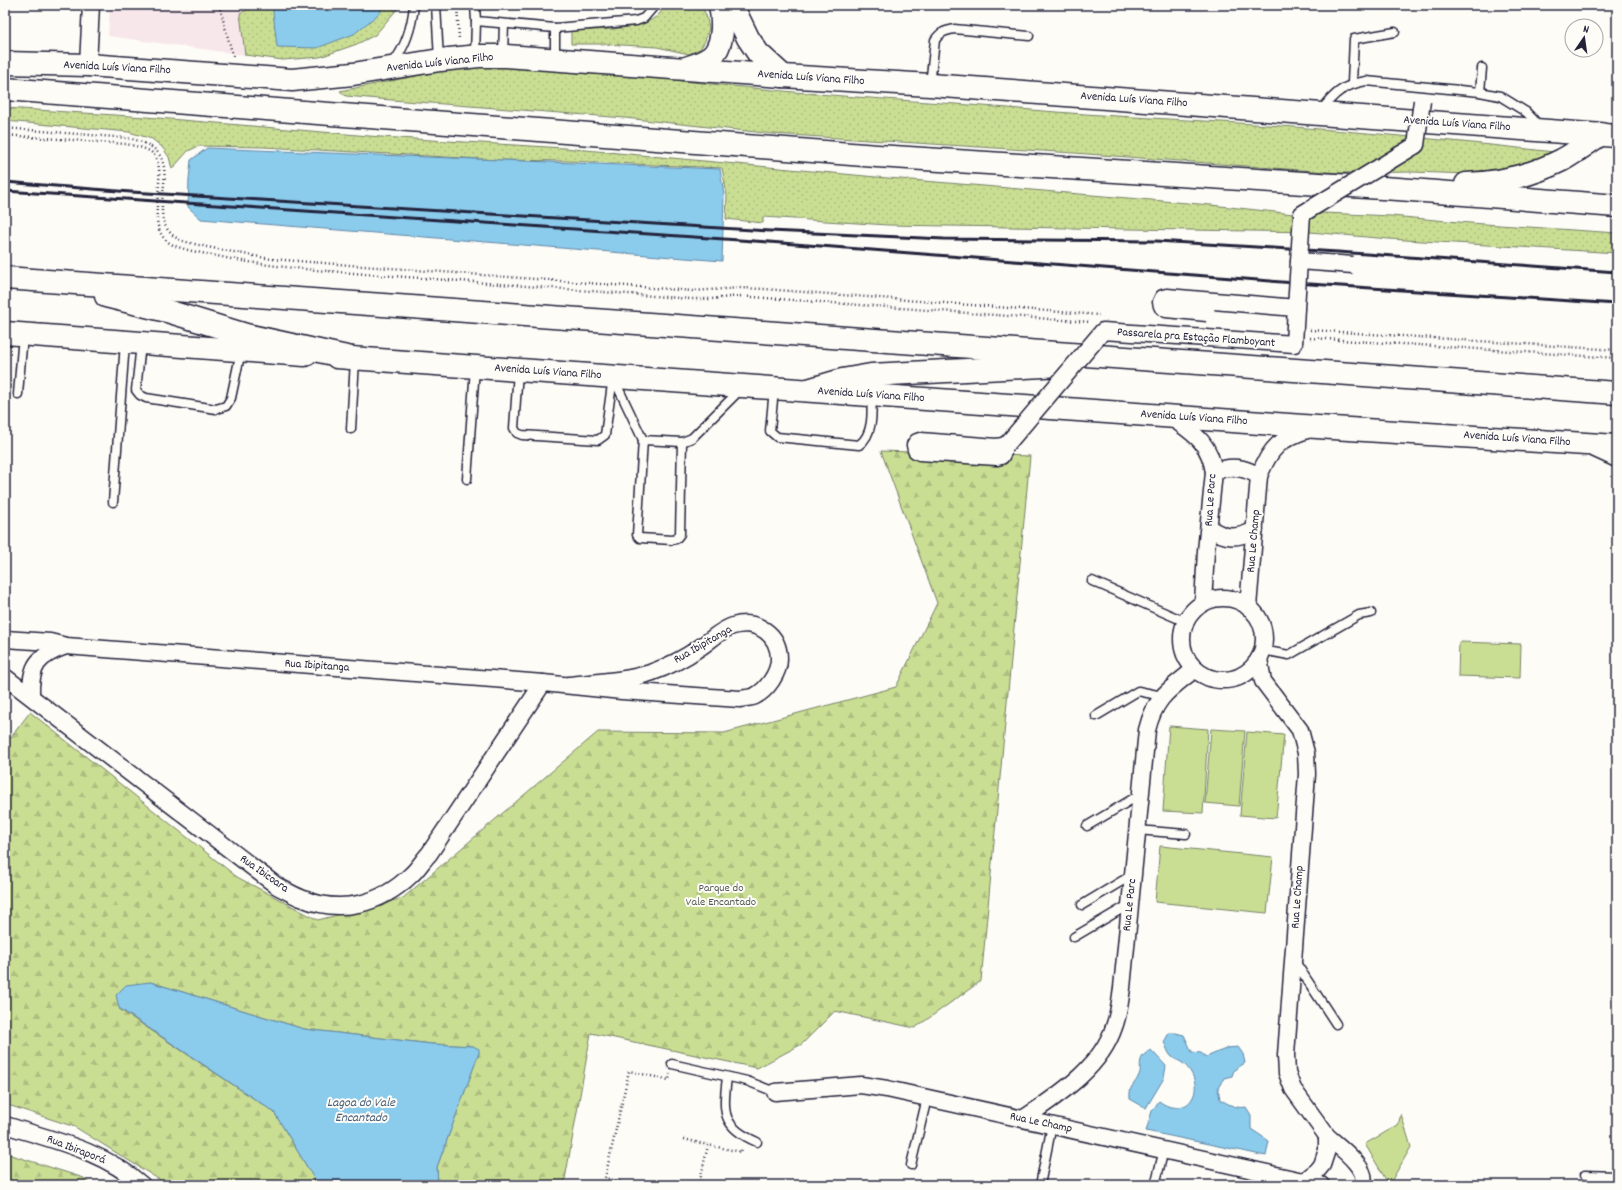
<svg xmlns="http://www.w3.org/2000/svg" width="1622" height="1190" font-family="Dekko,sans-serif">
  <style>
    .built { fill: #f8e7ea }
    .grass { fill: url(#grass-dots); stroke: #768067 }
    .forest { fill: url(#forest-firs); stroke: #768067 }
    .park { fill: #cade93; stroke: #768067 }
    .water { fill: #8bcbec; stroke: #6187a5 }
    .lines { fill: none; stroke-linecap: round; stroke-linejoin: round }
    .lane-casing { stroke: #22223b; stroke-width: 11 }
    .street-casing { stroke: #22223b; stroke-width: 19 }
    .secondary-casing { stroke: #22223b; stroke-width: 25 }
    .highway-casing { stroke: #22223b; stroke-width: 25 }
    .path { stroke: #22223b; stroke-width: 2.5; stroke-dasharray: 1 3; stroke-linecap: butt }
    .lane { stroke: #fdfcf7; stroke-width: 8 }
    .street { stroke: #fdfcf7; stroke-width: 16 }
    .secondary { stroke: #fdfcf7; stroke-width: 22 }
    .highway { stroke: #fdfcf7; stroke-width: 22 }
    .rail { stroke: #22223b; stroke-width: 3 }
    .street-bridge-casing { stroke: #22223b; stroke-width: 19; stroke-linecap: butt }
    .street-bridge { stroke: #fdfcf7; stroke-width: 16 }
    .labels { text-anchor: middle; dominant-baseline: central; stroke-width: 4; stroke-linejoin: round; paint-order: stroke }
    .street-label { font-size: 12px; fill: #22223b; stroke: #fdfcf7 }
    .park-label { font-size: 12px; fill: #545a55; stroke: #fdfcf7 }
    .water-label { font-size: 13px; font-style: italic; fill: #475d79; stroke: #fdfcf7 }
  </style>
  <defs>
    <pattern id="grass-dots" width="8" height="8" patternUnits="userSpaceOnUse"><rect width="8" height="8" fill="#cade93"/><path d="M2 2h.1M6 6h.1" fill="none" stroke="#adbe80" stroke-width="1.8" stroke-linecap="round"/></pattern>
    <pattern id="forest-firs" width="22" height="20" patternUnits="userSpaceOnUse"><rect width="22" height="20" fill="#cade93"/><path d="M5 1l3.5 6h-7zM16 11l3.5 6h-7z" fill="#adbe80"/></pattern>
  </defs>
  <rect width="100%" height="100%" fill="#fdfcf7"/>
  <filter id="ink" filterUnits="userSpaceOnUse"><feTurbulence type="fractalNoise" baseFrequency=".025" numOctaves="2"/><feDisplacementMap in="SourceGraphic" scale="8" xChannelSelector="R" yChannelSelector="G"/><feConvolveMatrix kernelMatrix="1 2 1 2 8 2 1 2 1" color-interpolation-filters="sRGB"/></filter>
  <g filter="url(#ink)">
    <polygon class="built" points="110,5 259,5 240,14 245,55 108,36"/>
    <g class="grass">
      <polygon points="259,5 399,5 399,7 375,35 357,44 320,57 283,60 245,55 240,13"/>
      <path d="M664,5H701L706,15L709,28L705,41L700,49L689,54L657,47L605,44H571V31C594,29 644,32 660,13C662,11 663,8 664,5Z"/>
      <path d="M477,66C569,66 662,80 753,88C838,97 923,101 1008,108C1094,116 1181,119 1268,125C1363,132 1459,141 1554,152L1534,164L1499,175L1412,172L1340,173L1074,153L774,134L625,118L379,99L346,96L340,91L441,71Z"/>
      <polygon points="5,108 146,117 381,137 564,148 876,177 1211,205 1312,216 1324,213 1391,216 1470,223 1617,233 1617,253 1389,239 1310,232 888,225 763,217 763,223 726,219 727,196 722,168 567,161 500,160 263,147 199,146 188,151 172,169 169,157 162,147 152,139 129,132 5,121"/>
    </g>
    <g class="forest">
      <polygon points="881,451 1030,456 981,981 915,1028 835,1011 802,1044 757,1068 591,1033 564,1185 438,1185 437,1167 479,1053 473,1046 432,1044 304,1029 150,982 119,1009 274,1112 318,1185 168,1185 75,1127 5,1104 5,745 30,712 237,877 318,920 403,898 598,732 724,733 896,687 937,603"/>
      <polygon points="5,1153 84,1178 91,1185 5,1185"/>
    </g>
    <g class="park">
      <polygon points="1459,642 1521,644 1520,678 1458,676"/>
      <polygon points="1169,726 1208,729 1203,813 1163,811"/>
      <polygon points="1211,729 1245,731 1239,806 1205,803"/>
      <polygon points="1247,732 1284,735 1276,818 1240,815"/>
      <polygon points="1160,846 1273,857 1267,913 1155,902"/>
      <polygon points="1401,1114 1411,1147 1389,1185 1365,1144 1398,1125"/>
    </g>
    <g class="water">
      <polygon points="274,5 380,5 381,12 354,34 317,48 277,47 273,12"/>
      <polygon points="207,148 720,169 724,195 722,261 201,219 188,207 189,179 191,160"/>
      <polygon points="150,982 304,1029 432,1044 473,1046 479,1049 479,1053 437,1167 438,1185 318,1185 274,1112 119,1008 116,995 126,985"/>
      <path d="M1169,1033H1176L1184,1035L1192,1052L1201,1053L1206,1057L1228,1048L1238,1047L1243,1054L1245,1063L1234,1070L1232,1076L1224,1078L1218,1088L1220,1099C1227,1104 1237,1109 1246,1107L1251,1115V1129L1269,1141L1266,1156L1146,1131L1152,1111L1159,1101C1166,1106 1171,1108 1179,1107C1186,1106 1190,1103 1193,1097C1199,1085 1192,1069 1181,1062C1178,1060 1173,1059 1171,1056C1168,1053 1166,1046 1164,1042Z"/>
      <path d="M1151,1050L1166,1066L1164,1078L1146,1108L1130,1099C1129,1084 1134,1087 1139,1075C1142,1069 1138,1062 1143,1056C1144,1054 1148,1052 1151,1050Z"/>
    </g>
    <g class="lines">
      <defs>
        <g id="lane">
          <polyline points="436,5 439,60"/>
          <polyline points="475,5 476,21 555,28 636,21 644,18 655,5"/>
          <polyline points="503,55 504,24"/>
          <polyline points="475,56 476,21"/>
          <polyline points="555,59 555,28"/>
          <path d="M393,63C406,46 412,26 414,5"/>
          <polyline points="1352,83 1354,39 1395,32"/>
          <path d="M930,85L935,40C940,32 945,31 954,29L1029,36"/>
          <polyline points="1480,92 1482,68"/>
          <path d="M1321,111C1334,93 1344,85 1366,81L1480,92L1500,96L1526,112L1534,120L1539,128"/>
          <polyline points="141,344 136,390 140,395 146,398 216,409 226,406 231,398 241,351"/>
          <polyline points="518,371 514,428 517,433 522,435 598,440 605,435 613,377"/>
          <polyline points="614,379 643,440 682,442 692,438 740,390"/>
          <path d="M774,389L770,431L777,437L859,445C874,434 872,411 871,395"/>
          <polyline points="18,394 23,335"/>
          <polyline points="351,429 355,360"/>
          <polyline points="643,440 637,535 640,538 672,540 676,539 680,534 682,442"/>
          <polyline points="467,479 475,368"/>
          <polyline points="113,502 125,343"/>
          <polyline points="1092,581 1186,622"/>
          <polyline points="1262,650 1289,655 1359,615 1371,613"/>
          <polyline points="1096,716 1138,691 1162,696"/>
          <polyline points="1087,826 1141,794"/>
          <polyline points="1137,830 1186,834"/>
          <polyline points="1082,905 1132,875"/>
          <polyline points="1074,937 1130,904"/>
          <polyline points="1294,960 1336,1024"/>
          <polyline points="672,1064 747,1081 775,1092"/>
          <path d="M727,1077C723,1112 721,1127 757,1142"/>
          <polyline points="911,1165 927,1098"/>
          <polyline points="1585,1175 1617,1176"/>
          <polyline points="1040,1185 1052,1125"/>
          <polyline points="1155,1185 1164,1150"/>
        </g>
        <g id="street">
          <polyline points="88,65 91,5"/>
          <path d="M1171,417C1194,434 1209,441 1214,472L1206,551L1203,603"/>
          <polyline points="1593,448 1617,459"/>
          <path d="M1214,472C1231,465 1244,467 1259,476"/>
          <path d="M1209,528C1226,539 1237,539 1255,530"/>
          <circle cx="1223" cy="639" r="41"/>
          <path d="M1248,607L1259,476C1271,446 1280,439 1310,429"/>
          <path d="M5,639L50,642L66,646L543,683L622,691L740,699C744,698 751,698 755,696C767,690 779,673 779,659C779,634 757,619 733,626C720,630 710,641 699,648C685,658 667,667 650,673C625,681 596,682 569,685"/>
          <polyline points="1259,659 1263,681 1300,730 1306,753 1307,774 1286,1055 1287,1073 1293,1089 1327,1136 1327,1150 1322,1165 1317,1171 1304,1181"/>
          <path d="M5,677L277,886C285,890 293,895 301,898C341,915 381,904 411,875C418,869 423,860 429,854L543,683"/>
          <path d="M31,696C30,666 37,656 66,646"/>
          <polyline points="775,1092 861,1085 887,1089 1321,1185"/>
          <path d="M1023,1119C1058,1095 1100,1069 1114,1027C1119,1014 1120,1001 1122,988L1147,730C1155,697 1169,690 1195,669"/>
          <path d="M5,1125C53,1140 104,1151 142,1185"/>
          <path d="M1327,1136C1337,1145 1373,1171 1361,1185"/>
        </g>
        <g id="secondary">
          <polyline points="732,5 748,38 758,53 783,76"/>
          <polyline points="5,63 88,65 292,80 353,74 440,60 479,56 506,56 783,76 930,85 1617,136"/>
          <path d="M686,68C695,65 707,62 714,54C724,41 723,20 720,5"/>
          <polyline points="5,333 305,355"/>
          <polyline points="337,357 1317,427 1617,446"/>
        </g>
        <g id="highway">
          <polyline points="5,89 877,156 1398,189 1617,206"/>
          <path d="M1466,184C1499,183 1532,175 1562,160C1575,153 1588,143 1601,134"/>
          <polyline points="5,278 1617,393"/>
          <polyline points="106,296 167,311 246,335 356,359"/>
          <polyline points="808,390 842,380 871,375 1062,365"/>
        </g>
      </defs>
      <use href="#lane" class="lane-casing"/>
      <use href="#street" class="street-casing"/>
      <use href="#secondary" class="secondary-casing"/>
      <use href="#highway" class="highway-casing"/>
      <g class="path">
        <polyline points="219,5 233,56"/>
        <polyline points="457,5 459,39"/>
        <path d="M5,128L127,138C199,151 138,210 175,237C184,243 197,244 207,247C228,251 249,255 271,259L693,291L739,288L765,289L1099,315"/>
        <path d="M5,135L126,144C134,146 144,147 151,152C174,171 138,228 173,245C187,251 203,253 217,256C267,267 315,270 366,274C474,282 582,290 690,299H712L739,296L1090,322"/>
        <polyline points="1310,330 1617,350"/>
        <polyline points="1310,338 1617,358"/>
        <polyline points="684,1139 708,1145"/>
        <polyline points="636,1185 605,1178 629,1071 669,1080 670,1074"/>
        <polyline points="699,1185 708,1145 741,1152 742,1148"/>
      </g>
      <use href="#lane" class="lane"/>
      <use href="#street" class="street"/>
      <use href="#secondary" class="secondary"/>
      <use href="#highway" class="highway"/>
      <g class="rail">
        <polyline points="5,182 131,192 770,231 944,239 1156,241 1338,252 1617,272"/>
        <polyline points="5,191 769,242 1295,283 1617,304"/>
      </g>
      <defs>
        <g id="street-bridge">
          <polyline points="1353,265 1299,261 1302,214 1416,145 1422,101"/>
          <polyline points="1207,313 1166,309 1162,306 1161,302 1163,298 1167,297 1296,308 1299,261"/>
          <polyline points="1004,450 1001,456 997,457 920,452 916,450 915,445 917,442 921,441 996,447 1003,446 1008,443 1103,331 1294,344 1296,308"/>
        </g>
      </defs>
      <use href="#street-bridge" class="street-bridge-casing"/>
      <use href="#street-bridge" class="street-bridge"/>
    </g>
  </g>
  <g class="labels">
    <g class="street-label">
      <text transform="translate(440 63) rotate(-6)">Avenida Luís Viana Filho</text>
      <text transform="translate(117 68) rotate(3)">Avenida Luís Viana Filho</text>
      <text transform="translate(811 78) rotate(4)">Avenida Luís Viana Filho</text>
      <text transform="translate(1134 100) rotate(4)">Avenida Luís Viana Filho</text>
      <text transform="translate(1457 124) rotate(4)">Avenida Luís Viana Filho</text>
      <text transform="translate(1196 338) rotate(4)">Passarela pra Estação Flamboyant</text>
      <text transform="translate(548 372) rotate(4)">Avenida Luís Viana Filho</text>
      <text transform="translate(871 395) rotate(4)">Avenida Luís Viana Filho</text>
      <text transform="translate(1194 418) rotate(4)">Avenida Luís Viana Filho</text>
      <text transform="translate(1517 439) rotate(4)">Avenida Luís Viana Filho</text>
      <text transform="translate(1211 500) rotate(-86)">Rua Le Parc</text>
      <text transform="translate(1254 541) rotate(-85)">Rua Le Champ</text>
      <text transform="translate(703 645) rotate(-30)">Rua Ibipitanga</text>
      <text transform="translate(317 666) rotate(4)">Rua Ibipitanga</text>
      <text transform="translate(264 874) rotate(35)">Rua Ibicoara</text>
      <text transform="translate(1298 897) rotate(-86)">Rua Le Champ</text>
      <text transform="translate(1130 905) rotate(-84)">Rua Le Parc</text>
      <text transform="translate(1041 1123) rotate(12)">Rua Le Champ</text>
      <text transform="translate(76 1150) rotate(21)">Rua Ibiraporá</text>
    </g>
    <g class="park-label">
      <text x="721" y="888">Parque do<tspan x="721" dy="14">Vale Encantado</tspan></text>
    </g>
    <g class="water-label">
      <text x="361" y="1103">Lagoa do Vale<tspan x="361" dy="15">Encantado</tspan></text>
    </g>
  </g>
  <rect width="1622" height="1190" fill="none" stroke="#fdfcf7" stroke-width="20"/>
  <rect x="10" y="10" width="1602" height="1170" fill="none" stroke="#22223b" stroke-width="1.5" filter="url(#ink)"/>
  <g transform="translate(1584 38) rotate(13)"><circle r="19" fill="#fdfcf7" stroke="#a5a5ac"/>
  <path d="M0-3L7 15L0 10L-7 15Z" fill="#22223b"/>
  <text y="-6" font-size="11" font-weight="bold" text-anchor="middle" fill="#22223b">N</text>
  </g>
</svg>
